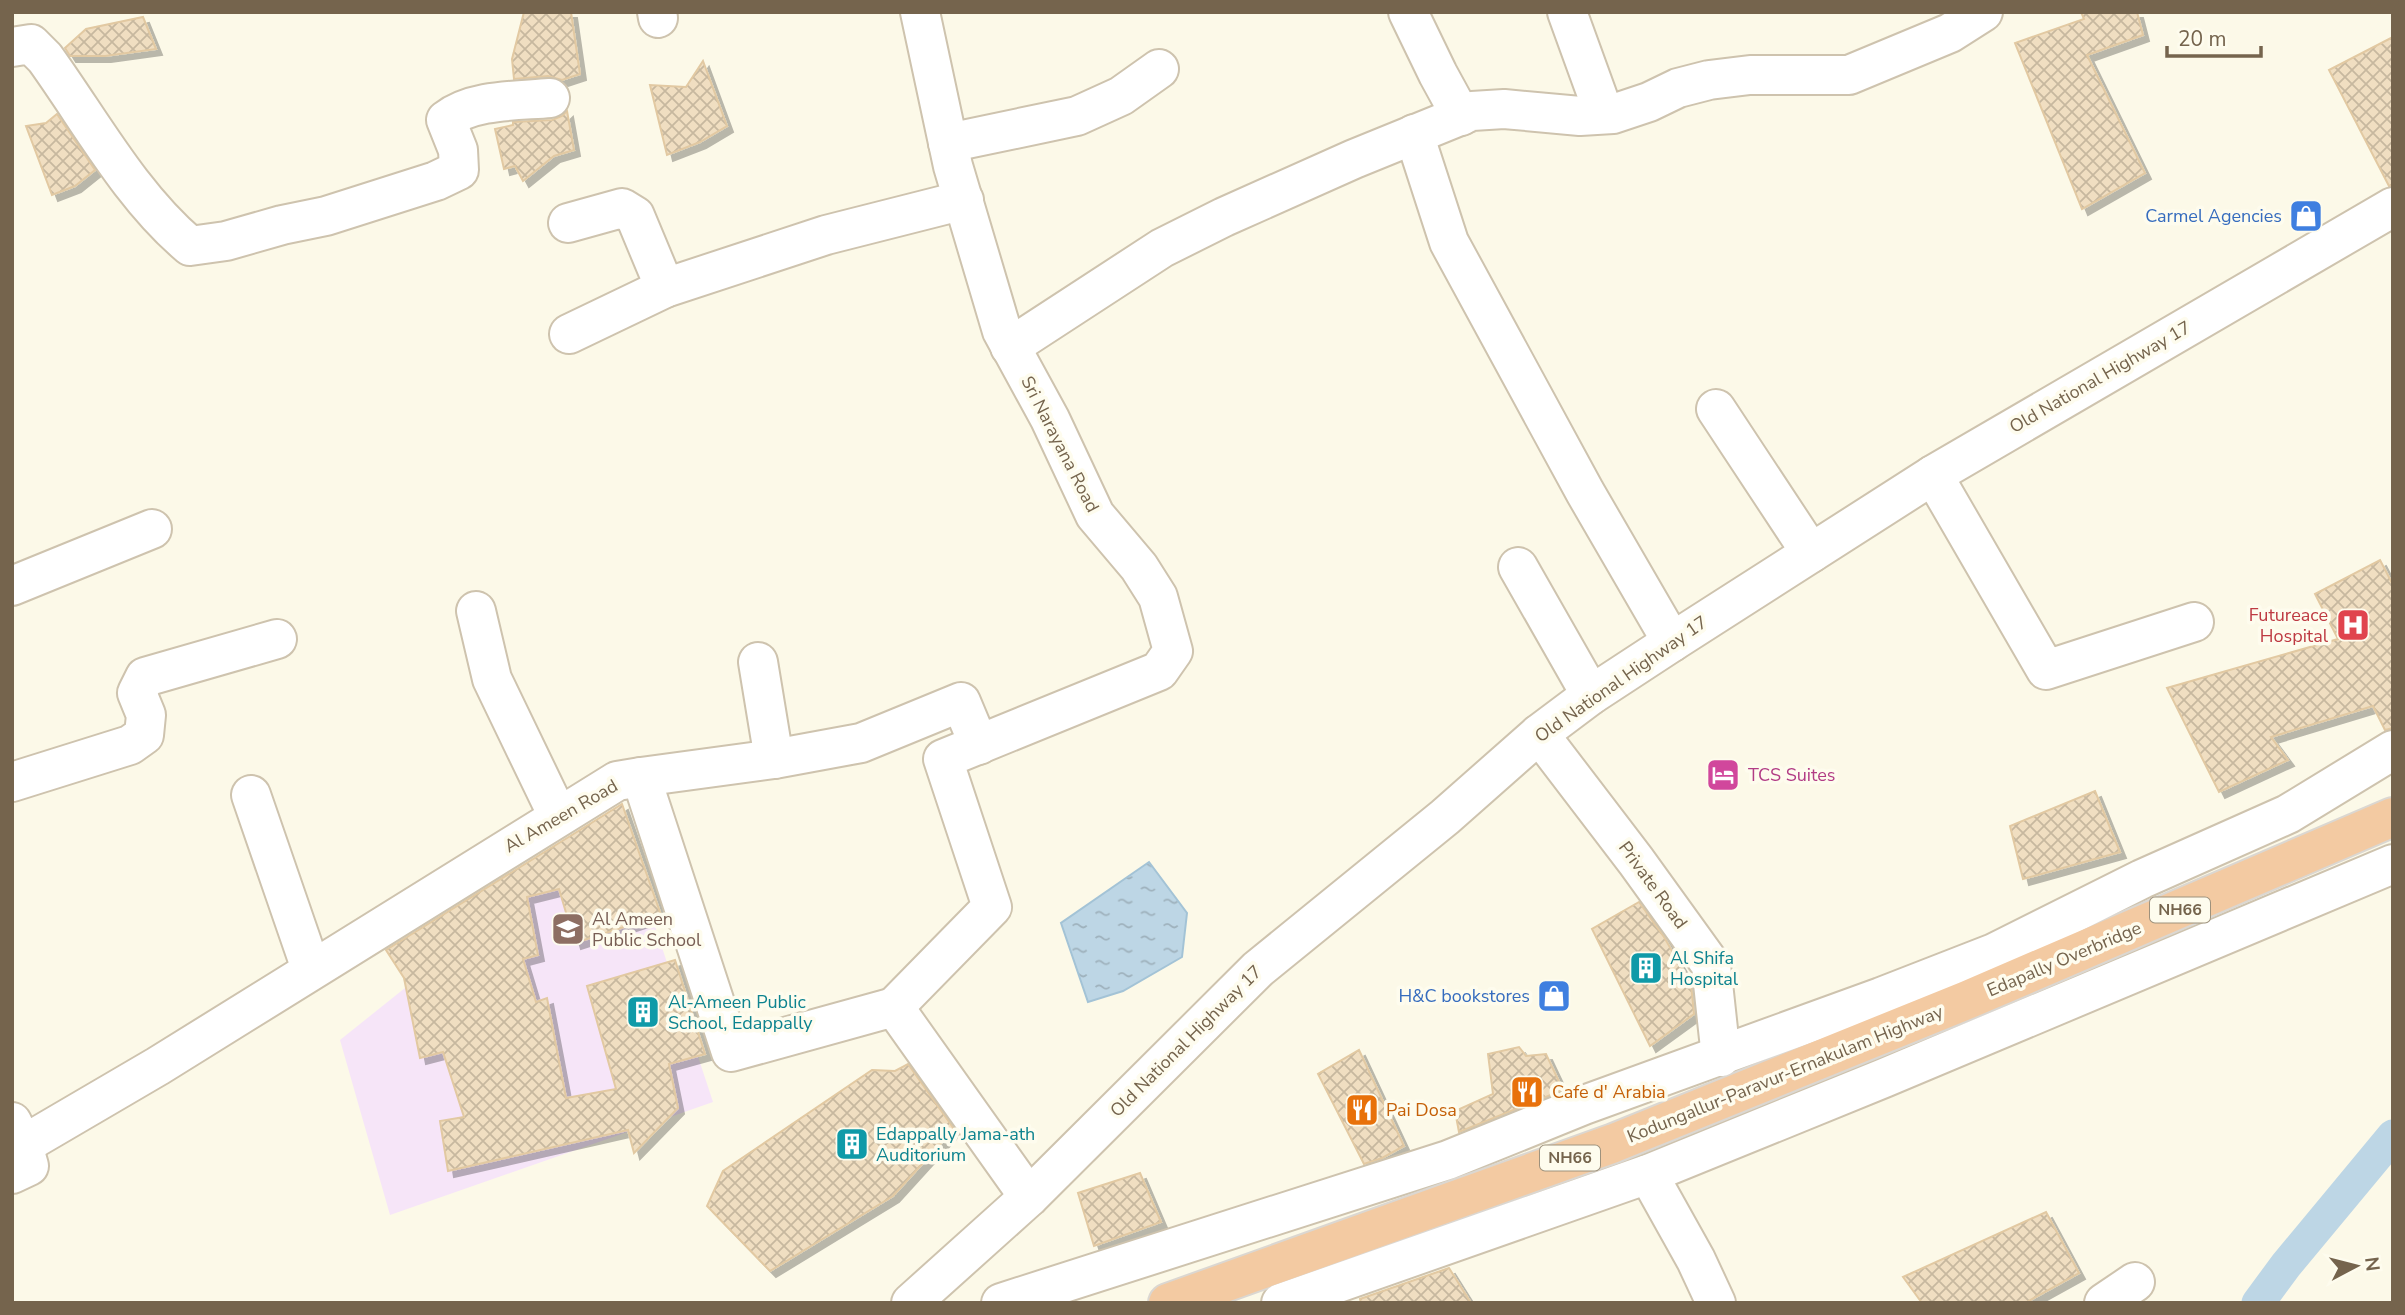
<svg xmlns="http://www.w3.org/2000/svg" width="2405" height="1315" font-family="'Nunito Sans',sans-serif">
  <style>
    .education { fill: #f6e5f8 }
    .water { fill: url(#water-ripples); stroke: #a3c3d6; stroke-width: 2 }
    .lines { fill: none; stroke-linecap: round; stroke-linejoin: round }
    .canal { stroke: #bdd6e5; stroke-width: 33 }
    .building { fill: url(#building-cross-hatch); stroke: #e2c9a2; stroke-width: 2; filter: url(#shadow) }
    .minor-casing { stroke: #cec3ae; stroke-width: 42 }
    .highway-casing { stroke: #dbd7d1; stroke-width: 42 }
    .minor { stroke: #fff; stroke-width: 38 }
    .highway { stroke: #f3caa2; stroke-width: 38 }
    .labels { text-anchor: middle; dominant-baseline: central; stroke-width: 7; stroke-linejoin: round; paint-order: stroke }
    .shield { fill: #fefcee; stroke: #9e927d; stroke-width: 2 }
    .shield-label { font-size: 16px; font-weight: bold; fill: #75644d }
    .shop-label { font-size: 18px; fill: #366cbe; stroke: #fefcee; text-anchor: end }
    .street-label { font-size: 18px; fill: #75644d; stroke: #fefcee }
    .health-label { font-size: 18px; fill: #be3a42; stroke: #fefcee; text-anchor: end }
    .hotel-label { font-size: 18px; fill: #b23c85; stroke: #fefcee; text-anchor: start }
    .education-label { font-size: 18px; fill: #785e54; stroke: #fefcee; text-anchor: start }
    .culture-label { font-size: 18px; fill: #0d838f; stroke: #fefcee; text-anchor: start }
    .food-label { font-size: 18px; fill: #c56008; stroke: #fefcee; text-anchor: start }
  </style>
  <defs>
    <pattern id="water-ripples" width="26" height="14" patternUnits="userSpaceOnUse" patternTransform="scale(1.75)"><rect width="26" height="14" fill="#bdd6e5"/><path d="M2 4q2-2 4 0t4 0M15 11q2-2 4 0t4 0" fill="none" stroke="#9eb1bc"/></pattern>
    <pattern id="building-cross-hatch" width="8" height="8" patternUnits="userSpaceOnUse" patternTransform="scale(1.75)"><rect width="8" height="8" fill="#f0dec1"/><path d="M0 0l8 8M0 8l8-8" fill="none" stroke="#c7b89f"/></pattern>
    <filter id="shadow"><feDropShadow dx="6" dy="6" stdDeviation="0" flood-color="#0004"/></filter>
  </defs>
  <rect width="100%" height="100%" fill="#fcf9e8"/>
  <polygon class="education" points="619,817 713,1102 390,1215 340,1040"/>
  <polygon class="water" points="1149,862 1187,913 1182,957 1123,991 1088,1002 1061,923"/>
  <g class="lines">
    <polyline class="canal" points="2258,1303 2286,1265 2393,1136"/>
  </g>
  <g class="building">
    <polygon points="524,12 571,12 580,74 562,80 548,76 514,79 512,59"/>
    <polygon points="2081,12 2137,12 2143,35 2087,55 2145,173 2082,209 2015,43 2084,19"/>
    <polygon points="143,17 156,49 105,56 70,56 65,48 86,29"/>
    <polygon points="2393,37 2393,185 2389,186 2329,70"/>
    <polygon points="703,61 727,126 700,142 667,155 650,85 686,87"/>
    <polygon points="567,111 574,150 554,156 523,181 515,166 504,169 495,129 513,125 513,122 552,120 562,116"/>
    <polygon points="57,114 95,170 75,186 52,195 26,126 46,123"/>
    <polygon points="2380,560 2393,585 2393,728 2385,730 2373,706 2271,737 2288,760 2219,792 2167,688 2338,639 2315,594"/>
    <polygon points="2095,791 2120,852 2023,879 2010,826"/>
    <polygon points="622,804 661,915 575,943 559,889 527,897 538,955 523,959 536,1002 547,998 566,1098 616,1089 587,986 675,960 705,1054 669,1064 678,1108 634,1153 628,1130 448,1171 440,1121 464,1117 443,1052 420,1058 404,978 386,950"/>
    <polygon points="1639,902 1664,937 1691,984 1694,1014 1650,1046 1592,929"/>
    <polygon points="1519,1047 1526,1056 1546,1054 1563,1090 1459,1132 1455,1111 1493,1094 1488,1054"/>
    <polygon points="1359,1050 1404,1146 1382,1158 1364,1164 1318,1074"/>
    <polygon points="908,1064 954,1129 893,1196 770,1271 707,1206 723,1171 872,1070 895,1071"/>
    <polygon points="1140,1173 1161,1222 1094,1246 1078,1193"/>
    <polygon points="2046,1212 2079,1273 2025,1303 1922,1303 1903,1277"/>
    <polygon points="1449,1268 1471,1303 1361,1303 1360,1299"/>
  </g>
  <g class="lines">
    <defs>
      <g id="minor">
        <polyline points="657,12 658,18"/>
        <polyline points="1408,12 1438,74 1461,116"/>
        <polyline points="1567,12 1604,114"/>
        <path d="M12,47L31,44L45,58C91,122 130,195 190,246L226,241L282,225L326,216L436,181L459,170L458,150L446,120C473,99 517,101 550,98"/>
        <polyline points="1414,134 1449,242 1585,492 1672,642"/>
        <polyline points="948,143 1077,116 1121,96 1159,69"/>
        <polyline points="568,223 622,208 635,216 665,288"/>
        <polyline points="569,334 665,288 826,235 964,200"/>
        <polyline points="1010,347 1162,248 1224,217 1354,159 1472,111 1504,109 1580,116 1613,114 1649,102 1678,88 1709,80 1750,75 1849,75 1950,33 1983,12"/>
        <polyline points="1716,409 1811,553"/>
        <polyline points="1933,475 2046,670 2194,622"/>
        <polyline points="1518,567 1591,695"/>
        <polyline points="12,586 152,529"/>
        <polyline points="476,611 492,679 558,816"/>
        <polyline points="758,662 774,759"/>
        <polyline points="1539,734 1636,861 1711,965 1721,1057"/>
        <polyline points="641,777 774,759 861,743 961,702 979,745"/>
        <polyline points="12,782 130,745 144,735 146,715 137,693 145,677 277,639"/>
        <polyline points="251,795 311,969"/>
        <polyline points="894,1007 992,907 943,759 1159,671 1173,651 1158,597 1139,567 1095,515 1050,419 1002,331 953,166 920,12"/>
        <polyline points="12,1122 23,1145 158,1066 617,781 641,777 731,1052 894,1007 1029,1197"/>
        <polyline points="12,1174 29,1166 23,1145"/>
        <polyline points="1648,1174 1696,1260 1716,1303"/>
        <polyline points="911,1303 1029,1197 1258,969 1445,817 1539,734 1591,695 1672,642 1933,475 2393,207"/>
        <polyline points="1001,1303 1448,1160 1584,1105 1881,997 1994,953 2142,879 2288,814 2393,750"/>
        <polyline points="1281,1303 1648,1174 1884,1078 2393,864"/>
        <polyline points="2104,1303 2135,1282"/>
      </g>
      <polyline id="highway" points="1168,1303 1614,1143 1967,1000 2393,817"/>
    </defs>
    <use href="#minor" class="minor-casing"/>
    <use href="#highway" class="highway-casing"/>
    <use href="#minor" class="minor"/>
    <use href="#highway" class="highway"/>
  </g>
  <defs>
    <symbol id="shop-square" viewBox="-11 -11 22 22"><rect x="-9" y="-9" width="18" height="18" rx="4" fill="#3f7fe0" stroke="#fefcee"/><path d="M-5-2.5h2.3a2.7 3.5 0 0 1 5.4 0H5L5.5 6h-11ZM-1.5-2.5h3a1.5 2.3 0 0 0-3 0Z" fill="#fff"/></symbol>
    <symbol id="hospital-square" viewBox="-11 -11 22 22"><rect x="-9" y="-9" width="18" height="18" rx="4" fill="#e0444e" stroke="#fefcee"/><path d="M-5-5h3v3.5h4V-5h3V5h-3V1.5h-4V5h-3Z" fill="#fff"/></symbol>
    <symbol id="hotel-square" viewBox="-11 -11 22 22"><rect x="-9" y="-9" width="18" height="18" rx="4" fill="#d1479c" stroke="#fefcee"/><path d="M-6-4.5h1.5V1H6V5H4.5V3h-9V5H-6ZM-4 0a1.8 1.8 0 1 1 3.6 0ZM.5 0V-2.5h3Q6-2.5 6 0Z" fill="#fff"/></symbol>
    <symbol id="school-square" viewBox="-11 -11 22 22"><rect x="-9" y="-9" width="18" height="18" rx="4" fill="#8d6e63" stroke="#fefcee"/><path d="M0-5L7-2L0 1L-7-2ZM-4 1L0 2.5L4 1V4Q0 6-4 4Z" fill="#fff"/></symbol>
    <symbol id="building-square" viewBox="-11 -11 22 22"><rect x="-9" y="-9" width="18" height="18" rx="4" fill="#0f9aa8" stroke="#fefcee"/><path d="M-4-6H4V6H1V3H-1V6H-4ZM-2.5-4.3h1.7v1.8h-1.7ZM.8-4.3h1.7v1.8H.8ZM-2.5-1h1.7V.8h-1.7ZM.8-1h1.7V.8H.8Z" fill="#fff"/></symbol>
    <symbol id="restaurant-square" viewBox="-11 -11 22 22"><rect x="-9" y="-9" width="18" height="18" rx="4" fill="#e8710a" stroke="#fefcee"/><path d="M-5-6h1v4h1v-4h1v4h1v-4h1v5L-1.5 .5V6h-2V.5L-5-1ZM5-6V6H3V1.5H1.5Q1.5-4 5-6Z" fill="#fff"/></symbol>
  </defs>
  <g fill-rule="evenodd">
    <use href="#shop-square" x="2287" y="197" width="38" height="38"/>
    <use href="#hospital-square" x="2334" y="606" width="38" height="38"/>
    <use href="#hotel-square" x="1704" y="756" width="38" height="38"/>
    <use href="#school-square" x="549" y="910" width="38" height="38"/>
    <use href="#building-square" x="1627" y="949" width="38" height="38"/>
    <use href="#shop-square" x="1535" y="977" width="38" height="38"/>
    <use href="#building-square" x="624" y="993" width="38" height="38"/>
    <use href="#restaurant-square" x="1508" y="1073" width="38" height="38"/>
    <use href="#restaurant-square" x="1343" y="1091" width="38" height="38"/>
    <use href="#building-square" x="833" y="1125" width="38" height="38"/>
  </g>
  <g class="labels">
    <g class="shield">
      <rect x="2150" y="897.5" width="60" height="25" rx="5"/>
      <rect x="1540" y="1145.5" width="60" height="25" rx="5"/>
    </g>
    <g class="shield-label">
      <text x="2180" y="910">NH66</text>
      <text x="1570" y="1158">NH66</text>
    </g>
    <g class="shop-label">
      <text x="2282" y="216">Carmel Agencies</text>
      <text x="1530" y="996">H&amp;C bookstores</text>
    </g>
    <g class="street-label">
      <text transform="translate(2100 377) rotate(-30)">Old National Highway 17</text>
      <text transform="translate(1060 444) rotate(63)">Sri Narayana Road</text>
      <text transform="translate(1621 679) rotate(-35)">Old National Highway 17</text>
      <text transform="translate(561 816) rotate(-30)">Al Ameen Road</text>
      <text transform="translate(1653 885) rotate(54)">Private Road</text>
      <text transform="translate(2064 959) rotate(-23)">Edapally Overbridge</text>
      <text transform="translate(1186 1041) rotate(-45)">Old National Highway 17</text>
      <text transform="translate(1785 1074) rotate(-22)">Kodungallur-Paravur-Ernakulam Highway</text>
    </g>
    <g class="health-label">
      <text x="2328" y="615">Futureace<tspan x="2328" dy="21">Hospital</tspan></text>
    </g>
    <g class="hotel-label">
      <text x="1748" y="775">TCS Suites</text>
    </g>
    <g class="education-label">
      <text x="592" y="919">Al Ameen<tspan x="592" dy="21">Public School</tspan></text>
    </g>
    <g class="culture-label">
      <text x="1670" y="958">Al Shifa<tspan x="1670" dy="21">Hospital</tspan></text>
      <text x="668" y="1002">Al-Ameen Public<tspan x="668" dy="21">School, Edappally</tspan></text>
      <text x="876" y="1134">Edappally Jama-ath<tspan x="876" dy="21">Auditorium</tspan></text>
    </g>
    <g class="food-label">
      <text x="1552" y="1092">Cafe d' Arabia</text>
      <text x="1386" y="1110">Pai Dosa</text>
    </g>
  </g>
  <rect width="2405" height="1315" fill="none" stroke="#75644d" stroke-width="28"/>
  <g transform="translate(2356 1266) rotate(83)" stroke="#fefcee" stroke-width="5" paint-order="stroke">
  <path d="M0-5L12 26L0 18L-12 26Z" fill="#75644d"/>
  <text y="-10" font-size="19" font-weight="bold" text-anchor="middle" fill="#75644d">N</text>
  </g>
  <path d="M2167 46v10h94v-10" fill="none" stroke="#75644d" stroke-width="3.5"/>
  <text x="2178" y="46" font-size="21" fill="#75644d" stroke="#fefcee" stroke-width="5" paint-order="stroke">20 m</text>
</svg>
